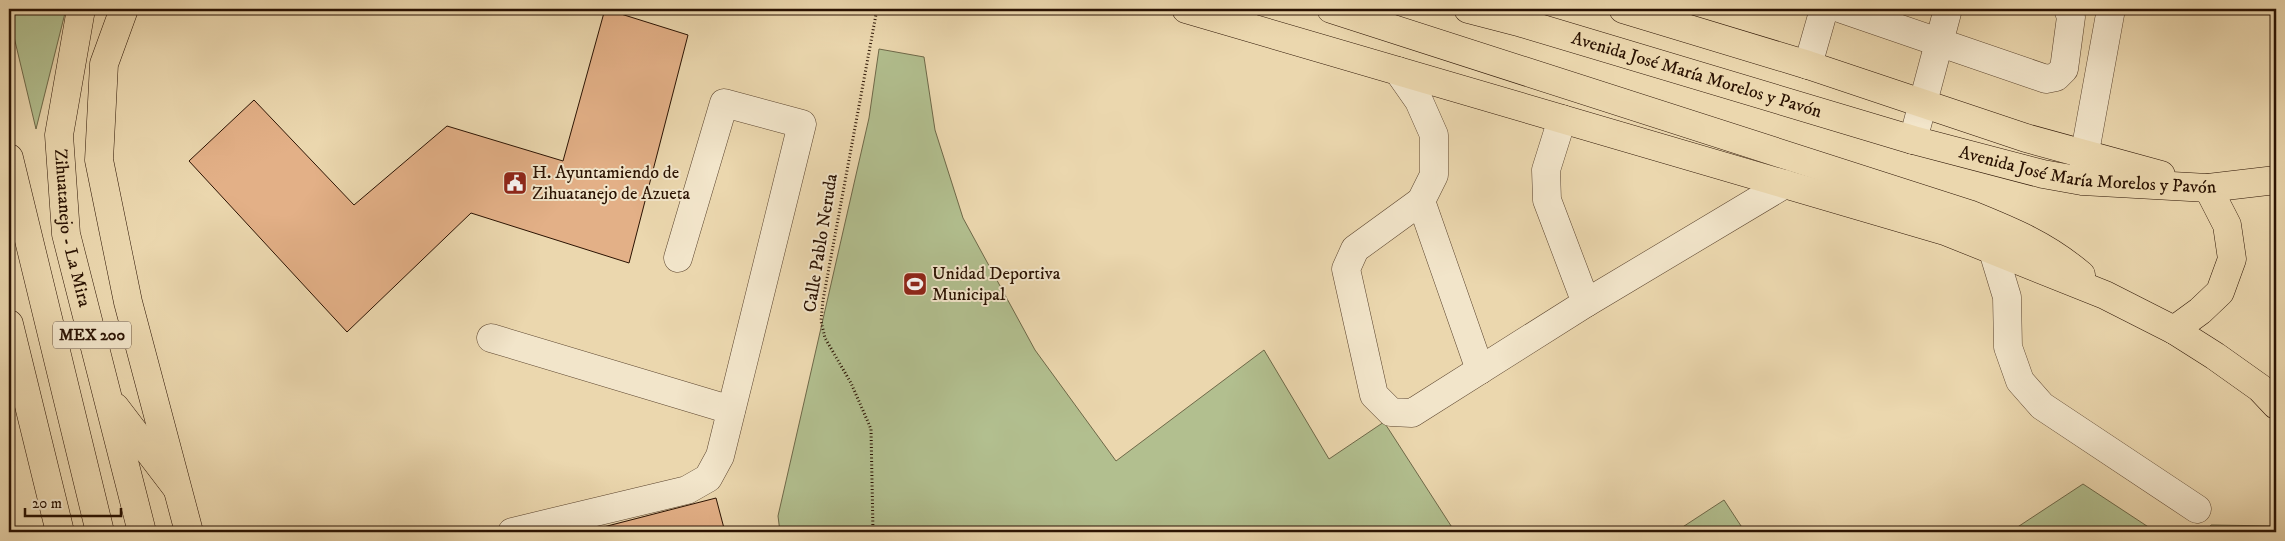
<svg xmlns="http://www.w3.org/2000/svg" width="2285" height="541" font-family="'IM FELL DW Pica',serif">
  <style>
    .green { fill: #b2bf8f; stroke: #6e6848 }
    .building { fill: #e3b087; stroke: #2a1202 }
    .lines { fill: none; stroke-linecap: round; stroke-linejoin: round }
    .minor-casing { stroke: #5a432d; stroke-width: 29 }
    .major-casing { stroke: #2a1202; stroke-width: 29 }
    .highway-casing { stroke: #2a1202; stroke-width: 29 }
    .path { stroke: #2a1202; stroke-width: 3; stroke-dasharray: 1 2.5; stroke-linecap: butt }
    .minor { stroke: #f2e5ca; stroke-width: 28 }
    .major { stroke: #ebd7ae; stroke-width: 28 }
    .highway { stroke: #ebd7ae; stroke-width: 28 }
    .labels { text-anchor: middle; dominant-baseline: central; stroke-width: 4; stroke-linejoin: round; paint-order: stroke }
    .shield { fill: #f2e5ca; stroke: #66513e; stroke-width: 1 }
    .shield-label { font-size: 16px; font-weight: bold; fill: #2a1202 }
    .street-label { font-size: 18px; fill: #2a1202; stroke: #f2e5ca }
    .poi-label { font-size: 18px; fill: #2a1202; stroke: #f2e5ca; text-anchor: start }
  </style>
  <rect width="100%" height="100%" fill="#ebd7ae"/>
  <filter id="stains"><feTurbulence type="fractalNoise" baseFrequency=".004" numOctaves="4"/><feColorMatrix values="0 0 0 0 .2 0 0 0 0 .09 0 0 0 0 .02 0 0 0 .5 -.17"/></filter>
  <radialGradient id="worn" r=".72"><stop offset=".6" stop-color="#630" stop-opacity="0"/><stop offset="1" stop-color="#630" stop-opacity=".3"/></radialGradient>
  <g class="green">
    <polygon points="9,9 66,9 36,129 9,16"/>
    <polygon points="879,49 924,57 935,130 963,218 1035,350 1116,461 1264,350 1329,459 1384,422 1455,532 780,532 778,516 869,118"/>
    <polygon points="2083,484 2156,532 2010,532"/>
    <polygon points="1724,500 1745,532 1675,532"/>
    <polygon points="2211,525 2276,526 2276,532 2206,532"/>
  </g>
  <g class="building">
    <polygon points="605,9 688,35 629,263 471,213 347,332 189,161 254,100 354,205 447,126 563,161"/>
    <polygon points="716,498 725,532 584,532"/>
  </g>
  <g class="lines">
    <defs>
      <g id="minor">
        <polyline points="1842,9 2046,79 2056,77 2064,69 2071,17 2068,9"/>
        <polyline points="1808,65 1824,9"/>
        <polyline points="1398,71 1419,101 1434,135 1434,175 1421,201 1355,249 1346,269 1374,395 1391,412 1412,413 1586,303 1785,184"/>
        <polyline points="1562,119 1546,170 1547,200 1586,303"/>
        <polyline points="1913,140 1948,9"/>
        <polyline points="2083,177 2085,152 2111,9"/>
        <polyline points="1421,201 1480,370"/>
        <polyline points="1993,230 1993,251 2007,297 2008,347 2020,381 2042,406 2197,509"/>
        <polyline points="491,338 731,410"/>
        <polyline points="512,532 687,490 708,478 720,456 802,124 724,103 678,258"/>
      </g>
      <g id="major">
        <polyline points="124,9 104,64 99,160 128,302 189,532"/>
        <polyline points="1186,9 1945,231 2105,295 2174,330 2215,356 2260,388 2276,405"/>
        <path d="M1331,9L1969,214C2011,231 2046,245 2081,275"/>
        <path id="s1" d="M1468,9L1522,23L1913,140L2043,174L2082,181L2208,188L2276,180"/>
        <polyline points="1623,9 1808,65 2026,138 2161,175"/>
        <polyline points="9,324 60,532"/>
        <polyline points="2174,330 2200,311 2220,292 2232,259 2227,225 2208,188"/>
      </g>
      <g id="highway">
        <path id="s2" d="M81,9L59,135L66,234L142,532"/>
        <polyline points="9,158 100,532"/>
        <polyline points="115,407 176,487"/>
      </g>
    </defs>
    <use href="#minor" class="minor-casing"/>
    <use href="#major" class="major-casing"/>
    <use href="#highway" class="highway-casing"/>
    <polyline class="path" points="873,532 871,429 851,383 825,338 821,321 823,300 877,9"/>
    <use href="#minor" class="minor"/>
    <use href="#major" class="major"/>
    <use href="#highway" class="highway"/>
  </g>
  <defs>
    <symbol id="civic-square" viewBox="-11 -11 22 22"><rect x="-9" y="-9" width="18" height="18" rx="4" fill="#8f2418" stroke="#f2e5ca"/><path d="M-.6-6.5H3V-4.5H.6V-3L4-1V1h2V6H-6V1h2V-1L-.6-3ZM-1.2 2.5V6h2.4V2.5Z" fill="#fff"/></symbol>
    <symbol id="stadium-square" viewBox="-11 -11 22 22"><rect x="-9" y="-9" width="18" height="18" rx="4" fill="#8f2418" stroke="#f2e5ca"/><path d="M0-5a6.5 5 0 1 0 0 10a6.5 5 0 1 0 0-10ZM-3.5-1.8h7v3.6h-7Z" fill="#fff"/></symbol>
  </defs>
  <g fill-rule="evenodd">
    <use href="#civic-square" x="501" y="169" width="28" height="28"/>
    <use href="#stadium-square" x="901" y="270" width="28" height="28"/>
  </g>
  <g class="labels">
    <rect class="shield" x="53" y="321.5" width="78" height="27" rx="4"/>
    <g class="shield-label">
      <text x="92" y="335">MEX 200</text>
    </g>
    <g class="street-label">
      <text stroke="none"><textPath href="#s1" startOffset="238">Avenida José María Morelos y Pavón</textPath></text>
      <text stroke="none"><textPath href="#s1" startOffset="642">Avenida José María Morelos y Pavón</textPath></text>
      <text stroke="none"><textPath href="#s2" startOffset="222">Zihuatanejo - La Mira</textPath></text>
      <text transform="translate(821 243) rotate(-81)">Calle Pablo Neruda</text>
    </g>
    <g class="poi-label">
      <text x="532" y="173">H. Ayuntamiendo de<tspan x="532" dy="21">Zihuatanejo de Azueta</tspan></text>
      <text x="932" y="274">Unidad Deportiva<tspan x="932" dy="21">Municipal</tspan></text>
    </g>
  </g>
  <rect width="2285" height="541" fill="none" stroke="#ebd7ae" stroke-width="30"/>
  <rect x="10" y="10" width="2265" height="521" fill="none" stroke="#2a1202" stroke-width="2.5"/>
  <rect x="15" y="15" width="2255" height="511" fill="none" stroke="#2a1202"/>
  <path d="M25 508v8h96v-8" fill="none" stroke="#2a1202" stroke-width="2.5"/>
  <text x="32" y="508" font-size="15" fill="#2a1202" stroke="#f2e5ca" stroke-width="4" paint-order="stroke">20 m</text>
  <rect width="100%" height="100%" filter="url(#stains)"/>
  <rect width="100%" height="100%" fill="url(#worn)"/>
</svg>
